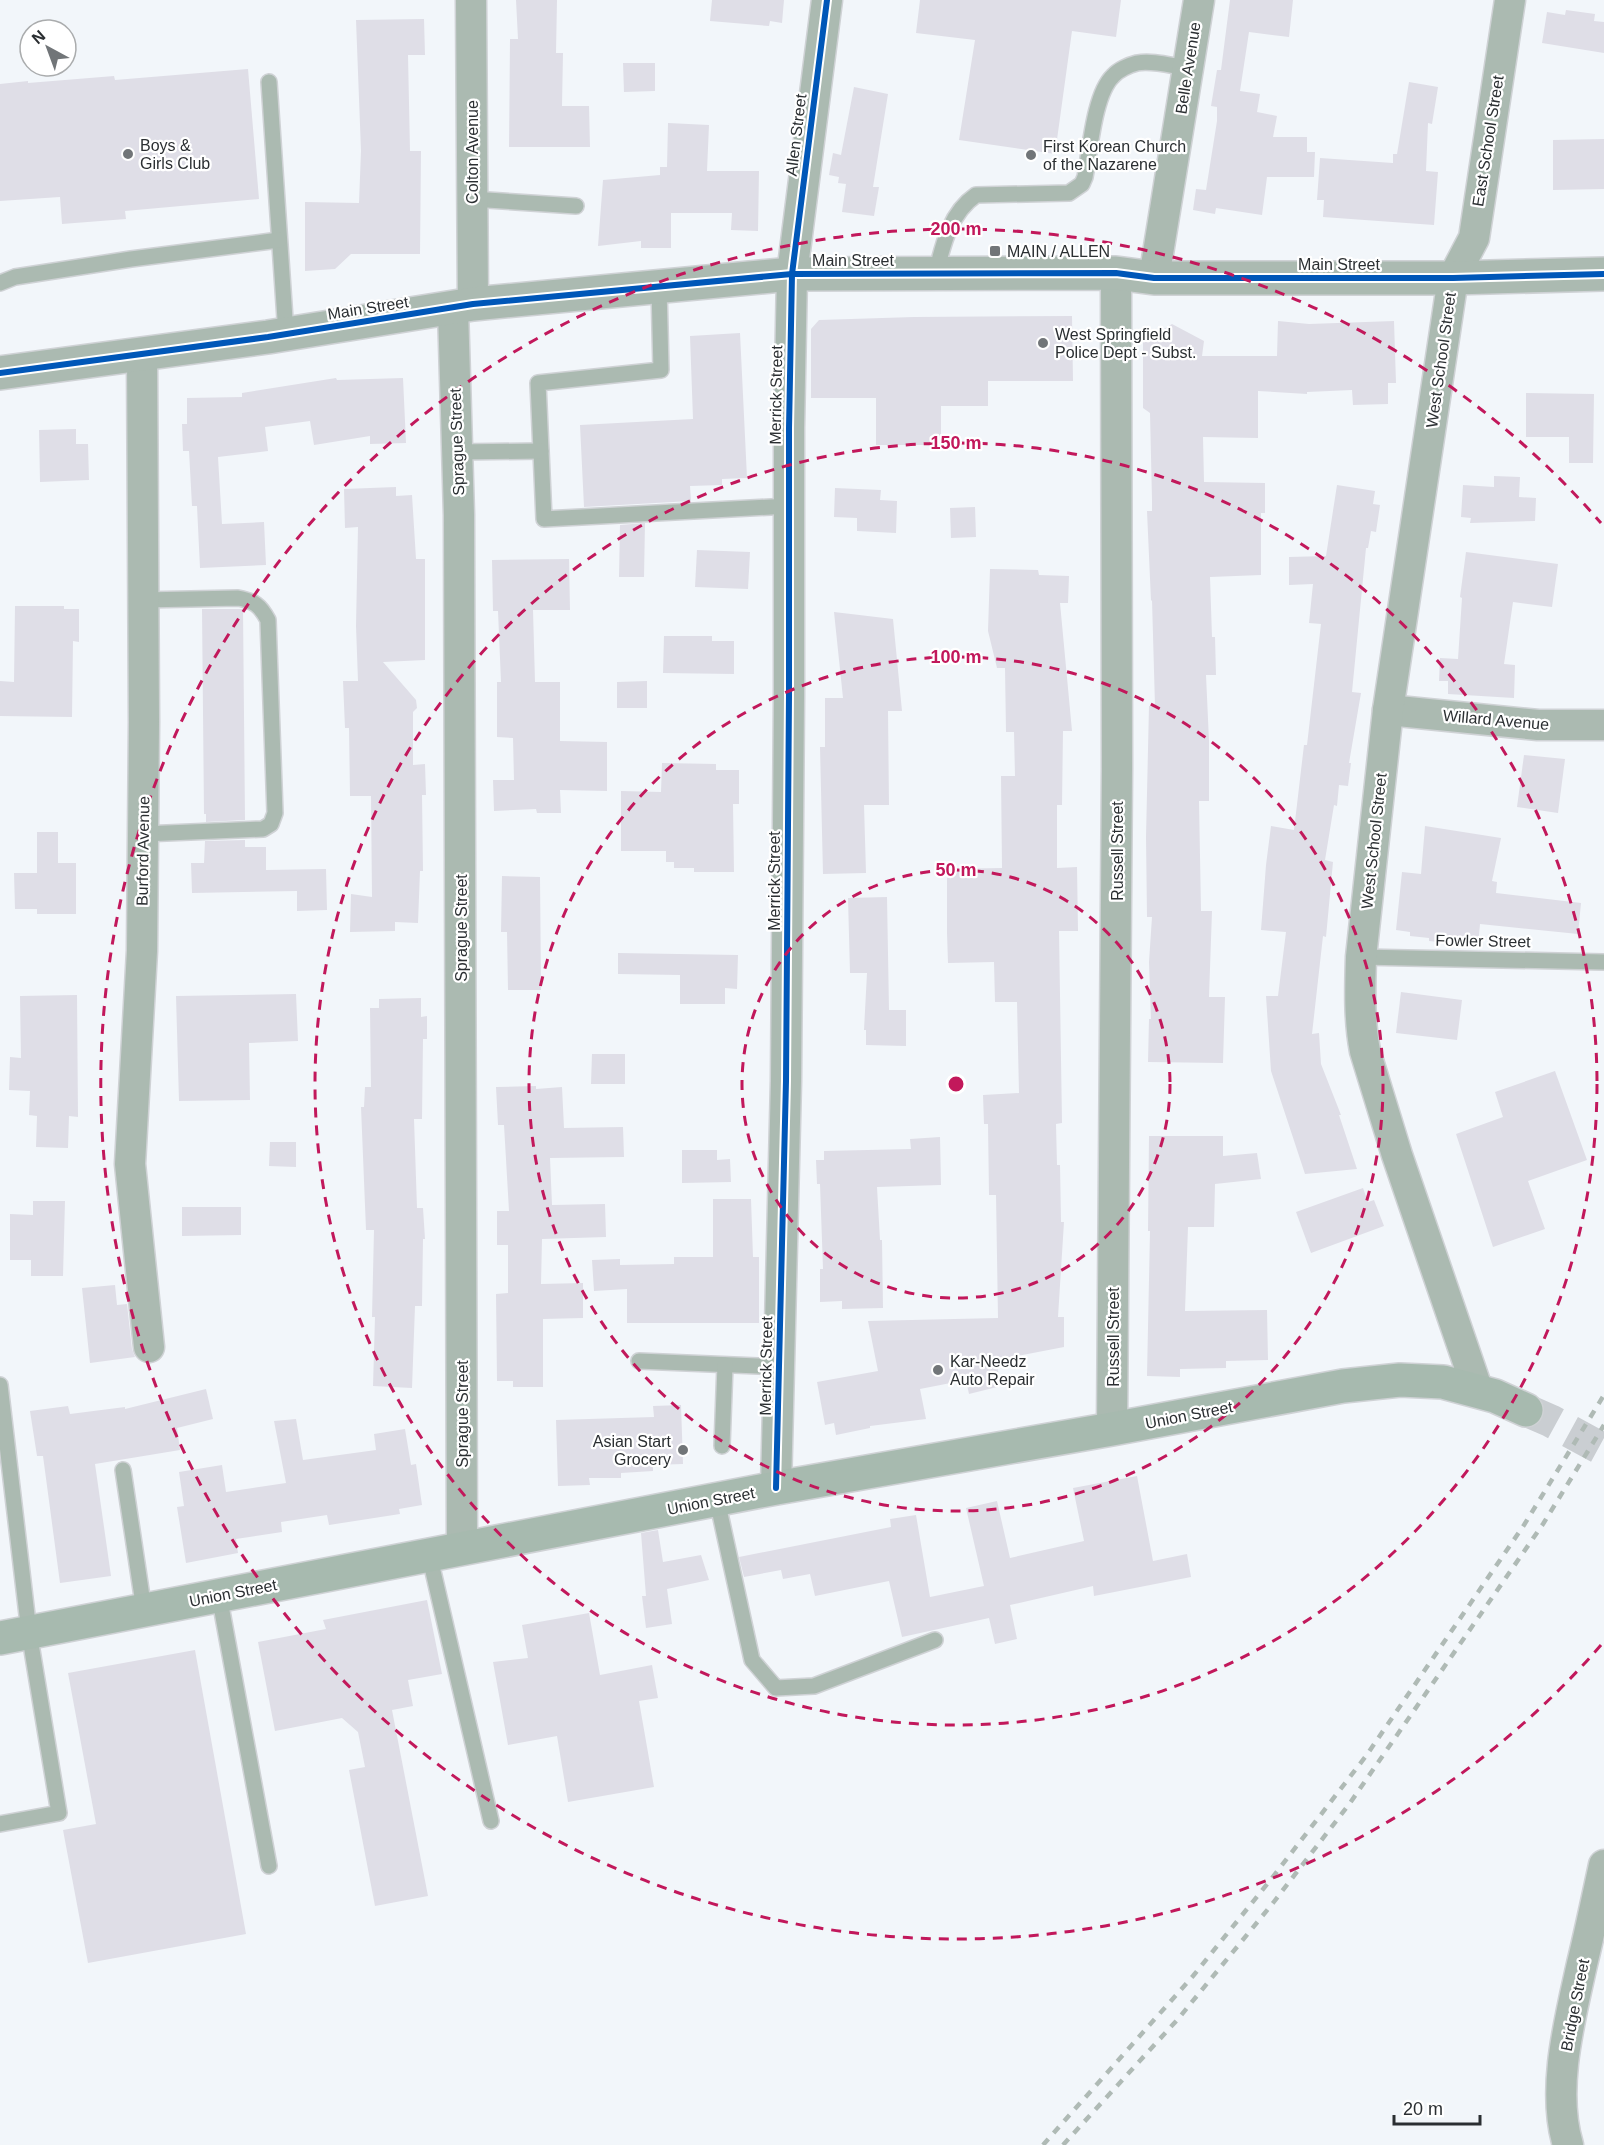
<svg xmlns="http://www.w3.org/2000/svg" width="1604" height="2145" font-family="Helvetica,sans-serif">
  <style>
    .building { fill: #dfdee7 }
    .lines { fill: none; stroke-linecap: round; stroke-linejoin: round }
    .secondary-tunnel { stroke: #caced2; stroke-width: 33; stroke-dasharray: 33 16; stroke-linecap: butt }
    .service-casing { stroke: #cfd2d5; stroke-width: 18 }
    .minor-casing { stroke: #cfd2d5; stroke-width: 33 }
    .tertiary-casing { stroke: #cfd2d5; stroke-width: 36 }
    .secondary-casing { stroke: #cfd2d5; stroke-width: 36 }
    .service { stroke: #abbab1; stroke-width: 15 }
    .minor { stroke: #abbab1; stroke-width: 30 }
    .tertiary { stroke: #abbab1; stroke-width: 33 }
    .secondary { stroke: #a7baaf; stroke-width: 33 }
    .rail { stroke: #afbab5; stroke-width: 4.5; stroke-dasharray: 8 8; stroke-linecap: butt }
    .cycleway-casing { stroke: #fff; stroke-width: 10 }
    .cycleway { stroke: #0057b8; stroke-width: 6 }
    .ring { fill: none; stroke: #c2185b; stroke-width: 3; stroke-dasharray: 10 8 }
    .poi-dot { fill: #717578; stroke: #fff; stroke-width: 2 }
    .labels { text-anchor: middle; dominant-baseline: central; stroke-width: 4.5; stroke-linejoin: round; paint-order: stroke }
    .street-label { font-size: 16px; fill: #2b2f32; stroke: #fff }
    .poi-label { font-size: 16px; fill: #2b2f32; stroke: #fff; text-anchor: start }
    .centre { fill: #c2185b; stroke: #fff; stroke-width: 3 }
    .ring-label { font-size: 18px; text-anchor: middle; font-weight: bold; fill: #c2185b; stroke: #fff; stroke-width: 4.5; stroke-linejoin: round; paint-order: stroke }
  </style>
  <rect width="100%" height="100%" fill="#f2f6fa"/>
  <g class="building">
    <polygon points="516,0 557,0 556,53 563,53 562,106 589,106 590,147 509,147 510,39 518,39"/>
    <polygon points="712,0 784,0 782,23 770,21 769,26 710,21"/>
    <polygon points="920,0 1121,0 1116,37 1072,31 1055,154 959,140 975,40 916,33"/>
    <polygon points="1230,0 1293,0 1289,37 1249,32 1240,91 1260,94 1257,112 1277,116 1273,137 1307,137 1307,152 1315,152 1314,177 1267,177 1262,215 1216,208 1215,214 1193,210 1196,189 1206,190 1217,121 1217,107 1211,106 1217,70 1221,70"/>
    <polygon points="1566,10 1595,14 1594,21 1604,22 1604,53 1542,43 1547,12 1565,15"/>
    <polygon points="424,19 425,55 408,55 410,151 421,151 420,254 351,254 335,269 305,271 305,202 359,203 361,151 356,20"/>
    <polygon points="623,63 655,63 655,91 624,92"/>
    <polygon points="248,69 259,199 125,211 126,219 62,224 60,197 0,201 0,84 28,81 28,83 114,76 115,80"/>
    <polygon points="1409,82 1438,87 1432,124 1428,123 1426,171 1438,172 1434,225 1323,217 1324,200 1317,200 1320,158 1393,163 1393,154 1397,154"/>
    <polygon points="854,87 888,94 873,187 879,187 874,216 842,212 846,184 838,183 839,177 829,175 833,153 841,155"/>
    <polygon points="668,123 709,125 707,171 759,171 758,231 731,230 732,213 671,213 671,248 641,248 641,241 598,246 603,180 660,175 660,167 667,167"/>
    <polygon points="1604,139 1604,189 1553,190 1553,140"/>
    <polygon points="1072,316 1073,381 988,381 988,406 941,406 941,445 876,445 876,398 811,398 811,329 819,320 914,317"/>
    <polygon points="1278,321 1309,324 1394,321 1396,383 1388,383 1388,404 1353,405 1352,390 1307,392 1307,394 1258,391 1258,438 1203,437 1204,482 1265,483 1265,513 1261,513 1261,575 1210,577 1212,637 1215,637 1216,675 1206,675 1209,741 1209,801 1199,801 1201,911 1212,911 1209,997 1225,997 1223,1063 1148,1062 1149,1019 1151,1019 1149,962 1152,917 1147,917 1146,837 1149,706 1155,706 1152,600 1151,601 1147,511 1152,511 1152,500 1150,413 1143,408 1143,342 1172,324 1204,341 1202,356 1277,356"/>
    <polygon points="740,333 747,478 722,479 722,485 690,486 691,501 584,507 580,425 693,419 690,336"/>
    <polygon points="336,378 337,380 403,378 406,443 370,444 370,436 314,445 310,421 265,427 268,451 218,457 222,524 264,522 266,565 200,568 197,506 192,506 189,451 183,451 182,424 187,424 187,398 242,397 242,393"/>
    <polygon points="1526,393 1594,394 1593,463 1569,463 1569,437 1526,437"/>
    <polygon points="76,429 76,444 88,444 89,480 40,482 39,430"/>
    <polygon points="1494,476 1520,477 1519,497 1536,498 1535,521 1470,523 1471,518 1461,517 1463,485 1494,487"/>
    <polygon points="1337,485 1375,491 1373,504 1380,505 1376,532 1371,531 1368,548 1366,548 1352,692 1361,693 1349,763 1351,763 1348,786 1339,785 1337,806 1334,805 1325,860 1333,862 1326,937 1323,936 1312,1034 1319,1033 1321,1064 1341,1115 1339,1115 1357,1169 1305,1174 1271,1071 1266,996 1278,996 1286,932 1261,930 1266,865 1271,826 1294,830 1304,745 1307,745 1321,624 1309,623 1313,584 1289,585 1289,557 1326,556"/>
    <polygon points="396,487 396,496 412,495 416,559 425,559 425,660 383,662 416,700 417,708 413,712 413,765 425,764 426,795 422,795 423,871 420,871 418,923 395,922 395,931 350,932 351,894 372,897 371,796 350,796 349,728 345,728 343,681 358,681 356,626 358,527 345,528 344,489"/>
    <polygon points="835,488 881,490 880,500 897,501 896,533 857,531 857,518 834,517"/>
    <polygon points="975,507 976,537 951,538 950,508"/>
    <polygon points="645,523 644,577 619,577 620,525"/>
    <polygon points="697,550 750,552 748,589 695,587"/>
    <polygon points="1466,552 1558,564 1552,607 1513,602 1504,664 1515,665 1514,698 1448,694 1448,681 1439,681 1440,658 1458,659 1462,598 1460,597"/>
    <polygon points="569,559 570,610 533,610 535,682 560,682 560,741 607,742 607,791 560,790 561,813 537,813 536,809 494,811 493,780 514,780 513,738 497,737 497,682 501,682 498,611 493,611 492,560"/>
    <polygon points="990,569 1038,570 1039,575 1069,576 1068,603 1060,603 1072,731 1063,731 1062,805 1057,805 1057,868 1077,867 1078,931 1059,931 1062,1123 1056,1124 1057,1165 1060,1165 1061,1222 1064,1222 1058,1317 1064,1317 1064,1347 996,1360 1001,1386 969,1394 966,1380 920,1389 926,1419 870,1426 870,1428 836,1435 834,1423 825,1425 817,1382 878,1371 868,1321 998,1318 996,1195 989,1195 988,1124 984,1124 983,1095 1019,1093 1017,1002 995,1002 994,962 948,963 947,933 947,869 1002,868 1001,776 1015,776 1014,732 1006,732 1005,668 997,668 988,631"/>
    <polygon points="15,606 64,606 64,609 79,609 79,642 73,641 72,717 0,716 0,681 14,682"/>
    <polygon points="202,609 243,609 245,820 206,822 206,814 204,814"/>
    <polygon points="834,612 893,619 902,711 888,711 889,805 864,805 866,873 823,874 820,747 825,747 825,698 843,698"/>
    <polygon points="664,636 712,636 712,641 734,641 734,674 663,673"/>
    <polygon points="647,681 647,708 617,708 617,682"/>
    <polygon points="1524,755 1565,759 1558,813 1517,807"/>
    <polygon points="662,763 716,764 716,770 739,770 739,804 733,804 734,872 694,872 694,868 674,868 674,862 666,862 666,851 621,851 621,791 661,792"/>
    <polygon points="1425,826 1501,838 1492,881 1497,882 1496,893 1581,903 1578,934 1480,924 1478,946 1429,941 1429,938 1410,936 1410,932 1396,930 1402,872 1421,874"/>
    <polygon points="37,832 58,832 58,863 76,863 76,914 37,914 37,909 15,909 14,873 37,873"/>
    <polygon points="245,840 245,847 266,847 266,870 326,869 327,910 297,911 297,891 192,893 191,863 204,863 205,841"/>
    <polygon points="502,876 540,877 541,990 508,990 507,932 501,932"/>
    <polygon points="887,897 889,1010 906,1010 906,1046 866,1045 866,1030 864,1030 867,973 850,973 848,898"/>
    <polygon points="618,953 738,955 737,989 725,988 725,1004 680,1004 680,975 618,974"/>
    <polygon points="1401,992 1462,1000 1457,1040 1396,1033"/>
    <polygon points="296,994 298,1041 249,1043 250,1100 179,1101 176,996"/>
    <polygon points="77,995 78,1117 69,1116 68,1148 36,1147 37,1116 29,1115 30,1091 9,1090 10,1057 21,1058 20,996"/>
    <polygon points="421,998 421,1017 427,1016 427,1039 423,1039 422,1119 414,1119 417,1208 423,1208 425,1239 423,1239 422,1306 415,1306 412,1388 373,1386 375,1317 372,1317 374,1230 366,1230 361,1107 364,1107 365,1087 371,1087 370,1008 379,1008 379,999"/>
    <polygon points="592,1054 625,1054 625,1084 591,1084"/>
    <polygon points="1555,1071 1587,1160 1528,1181 1545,1229 1493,1247 1456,1134 1503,1117 1495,1092"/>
    <polygon points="536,1086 536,1089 562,1087 564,1128 623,1127 624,1157 550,1158 552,1205 605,1204 606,1237 542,1239 541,1284 583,1283 583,1318 543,1319 543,1387 513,1387 513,1381 497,1381 496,1294 508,1293 508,1245 497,1245 497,1211 509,1211 504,1125 498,1125 496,1087"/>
    <polygon points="1149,1136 1223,1136 1223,1156 1257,1153 1261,1179 1215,1184 1214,1227 1188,1227 1185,1311 1267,1310 1268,1360 1226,1361 1226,1368 1180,1369 1180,1377 1147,1376 1150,1231 1148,1231"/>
    <polygon points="940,1137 941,1185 877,1187 880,1240 882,1240 883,1308 842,1309 842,1301 820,1302 820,1269 823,1269 820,1184 817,1184 816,1160 824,1160 824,1151 911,1149 910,1139"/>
    <polygon points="270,1142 296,1142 296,1167 269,1166"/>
    <polygon points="682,1150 717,1150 717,1160 730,1159 731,1182 682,1183"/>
    <polygon points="1363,1188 1368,1202 1374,1200 1384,1226 1311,1253 1296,1212"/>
    <polygon points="713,1199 751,1199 753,1257 759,1257 759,1323 627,1323 627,1289 594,1291 592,1260 620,1259 620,1265 674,1264 674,1257 713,1257"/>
    <polygon points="33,1201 65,1201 63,1276 31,1276 31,1260 10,1260 10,1214 33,1215"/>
    <polygon points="182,1207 241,1207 241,1235 182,1236"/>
    <polygon points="115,1285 117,1305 127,1304 132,1349 135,1357 90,1363 82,1288"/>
    <polygon points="206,1389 213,1419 177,1428 180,1450 95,1464 111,1576 60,1583 43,1456 37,1456 30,1411 68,1406 70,1414 125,1407 125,1409"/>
    <polygon points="681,1405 683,1464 653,1465 653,1471 621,1473 621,1478 589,1478 590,1485 558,1486 556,1420 654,1417 653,1406"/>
    <polygon points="296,1419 303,1460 376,1450 374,1434 405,1429 411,1465 416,1464 422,1505 399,1509 400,1514 329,1525 327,1515 281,1522 282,1532 236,1539 238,1553 186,1563 177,1507 184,1506 179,1472 222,1465 226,1492 286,1483 274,1421"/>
    <polygon points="1137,1476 1153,1561 1187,1554 1191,1577 1094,1596 1093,1586 1010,1605 1017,1639 995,1644 989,1618 902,1637 889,1581 815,1596 810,1574 783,1579 781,1570 744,1577 739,1557 891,1527 890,1519 916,1515 930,1597 984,1586 966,1508 997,1501 1010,1558 1084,1541 1073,1488"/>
    <polygon points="658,1530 663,1562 701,1555 709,1580 667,1589 672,1624 646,1628 642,1596 646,1596 641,1533"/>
    <polygon points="427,1600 442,1674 408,1680 413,1706 392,1710 428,1896 375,1906 349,1770 365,1767 358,1732 342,1718 275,1731 258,1642 326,1629 323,1620"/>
    <polygon points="589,1613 600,1675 652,1665 658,1698 639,1701 654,1787 568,1802 557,1736 508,1745 493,1662 528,1658 522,1625"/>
    <polygon points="195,1650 246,1934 88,1963 63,1830 96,1824 68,1673"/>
  </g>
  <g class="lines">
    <polyline class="secondary-tunnel" points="1526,1410 1551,1421 1604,1450"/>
    <defs>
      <g id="service">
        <polyline points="269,82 286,334"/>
        <polyline points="472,199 576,206"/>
        <path d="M936,273C943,244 950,213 976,195L1069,193L1082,184L1085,177C1090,151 1094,94 1113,76C1118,70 1129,65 1137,63C1153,60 1172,66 1188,68"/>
        <polyline points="0,283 15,277 131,259 279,240"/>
        <polyline points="659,287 661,370 538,383 544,519 789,506"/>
        <polyline points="457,452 541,451"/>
        <path d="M143,600L238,598C254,601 260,605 268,620L275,813L271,824L263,829L143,834"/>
        <polyline points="1361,957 1604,962"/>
        <polyline points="639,1361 779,1367"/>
        <polyline points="0,1385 29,1632 59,1813 0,1824"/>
        <polyline points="722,1446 725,1365"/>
        <polyline points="123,1470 144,1610"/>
        <polyline points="717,1500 752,1660 776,1688 814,1686 935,1640"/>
        <polyline points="429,1554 491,1821"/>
        <polyline points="219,1595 269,1866"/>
      </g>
      <g id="minor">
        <polyline points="471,0 473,304"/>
        <polyline points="1154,278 1199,0"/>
        <polyline points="453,309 459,515 462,1547"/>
        <polyline points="142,354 144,722 142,951 130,1164 149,1347"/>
        <polyline points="1388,710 1538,725 1604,725"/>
        <path d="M1478,1391L1397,1155L1365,1051C1359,1020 1360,989 1361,957L1388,710L1453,278L1474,238L1510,0"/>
        <polyline points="1112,1429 1117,768 1116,273"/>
        <polyline points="776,1488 786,1081 789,696 789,428 792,274 827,0"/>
        <path d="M1568,2145C1551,2089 1570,2019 1582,1964C1590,1931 1597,1898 1604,1865"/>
      </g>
      <polyline id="tertiary" points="0,373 268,337 473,304 792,274 1116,273 1154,278 1453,278 1604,274"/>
      <polyline id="secondary" points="0,1638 776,1488 1112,1429 1343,1386 1400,1380 1443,1382 1495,1396 1526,1410"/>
    </defs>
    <use href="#service" class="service-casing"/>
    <use href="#minor" class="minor-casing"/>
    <use href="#tertiary" class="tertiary-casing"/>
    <use href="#secondary" class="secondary-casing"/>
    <use href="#service" class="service"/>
    <use href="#minor" class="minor"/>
    <use href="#tertiary" class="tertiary"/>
    <use href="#secondary" class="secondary"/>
    <g class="rail">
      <polyline points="1043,2145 1193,1976 1272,1878 1366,1756 1524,1525 1604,1395"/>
      <polyline points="1063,2145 1178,2019 1273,1903 1350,1803 1543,1524 1604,1425"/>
    </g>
    <defs>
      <g id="cycleway">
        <polyline points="0,373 268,337 473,304 792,274 1116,273 1154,278 1453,278 1604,274"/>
        <polyline points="776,1488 786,1081 789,696 789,428 792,274 827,0"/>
      </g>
    </defs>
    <use href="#cycleway" class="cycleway-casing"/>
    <use href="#cycleway" class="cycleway"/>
  </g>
  <g class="ring">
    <circle cx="956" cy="1084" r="214"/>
    <circle cx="956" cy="1084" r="427"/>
    <circle cx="956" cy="1084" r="641"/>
    <path d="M1601 1645A855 855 0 1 1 1601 523"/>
  </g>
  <g class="poi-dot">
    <circle cx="128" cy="154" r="6"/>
    <circle cx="1031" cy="155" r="6"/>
    <rect x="989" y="245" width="12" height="12" rx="3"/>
    <circle cx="1043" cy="343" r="6"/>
    <circle cx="938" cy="1370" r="6"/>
    <circle cx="683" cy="1450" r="6"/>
  </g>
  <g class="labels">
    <g class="street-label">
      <text transform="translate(1188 68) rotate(-81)">Belle Avenue</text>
      <text transform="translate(796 135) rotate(-83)">Allen Street</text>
      <text transform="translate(1488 141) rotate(-81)">East School Street</text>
      <text transform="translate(472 152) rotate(-90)">Colton Avenue</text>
      <text x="853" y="260">Main Street</text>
      <text x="1339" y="264">Main Street</text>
      <text transform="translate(368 308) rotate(-9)">Main Street</text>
      <text transform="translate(1441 360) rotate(-82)">West School Street</text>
      <text transform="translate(776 395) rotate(-89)">Merrick Street</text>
      <text transform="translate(457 442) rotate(-92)">Sprague Street</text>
      <text transform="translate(1496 720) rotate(5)">Willard Avenue</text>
      <text transform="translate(1374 841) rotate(-84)">West School Street</text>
      <text transform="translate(143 851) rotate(-89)">Burford Avenue</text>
      <text transform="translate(1117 851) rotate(-90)">Russell Street</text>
      <text transform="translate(774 881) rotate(-90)">Merrick Street</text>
      <text transform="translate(461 928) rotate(-90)">Sprague Street</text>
      <text transform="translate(1483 941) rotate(1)">Fowler Street</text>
      <text transform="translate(1113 1337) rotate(-90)">Russell Street</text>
      <text transform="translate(766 1366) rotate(-89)">Merrick Street</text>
      <text transform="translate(462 1414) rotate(-90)">Sprague Street</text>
      <text transform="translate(1189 1415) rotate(-11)">Union Street</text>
      <text transform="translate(711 1501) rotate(-11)">Union Street</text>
      <text transform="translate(233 1593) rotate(-11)">Union Street</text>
      <text transform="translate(1575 2005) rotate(-79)">Bridge Street</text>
    </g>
    <g class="poi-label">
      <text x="140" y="145">Boys &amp;<tspan x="140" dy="18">Girls Club</tspan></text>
      <text x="1043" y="146">First Korean Church<tspan x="1043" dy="18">of the Nazarene</tspan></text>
      <text x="1007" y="251">MAIN / ALLEN</text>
      <text x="1055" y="334">West Springfield<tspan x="1055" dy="18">Police Dept - Subst.</tspan></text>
      <text x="950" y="1361">Kar-Needz<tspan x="950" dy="18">Auto Repair</tspan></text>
      <text x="671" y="1441" text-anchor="end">Asian Start<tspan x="671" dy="18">Grocery</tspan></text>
    </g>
  </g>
  <circle cx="956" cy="1084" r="9" class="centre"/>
  <g class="ring-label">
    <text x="956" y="235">200 m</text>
    <text x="956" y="449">150 m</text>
    <text x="956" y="663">100 m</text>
    <text x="956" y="876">50 m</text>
  </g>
  <g transform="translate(48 48) rotate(319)"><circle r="28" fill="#ffffff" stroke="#aaacad" stroke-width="1.5"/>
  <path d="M0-4.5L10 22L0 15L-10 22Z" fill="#717578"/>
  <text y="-9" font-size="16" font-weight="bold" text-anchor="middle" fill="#2b2f32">N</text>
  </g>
  <path d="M1394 2115v9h86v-9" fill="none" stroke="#2b2f32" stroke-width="3"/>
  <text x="1403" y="2115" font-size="18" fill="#2b2f32" stroke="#ffffff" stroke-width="4.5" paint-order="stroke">20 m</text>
</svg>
